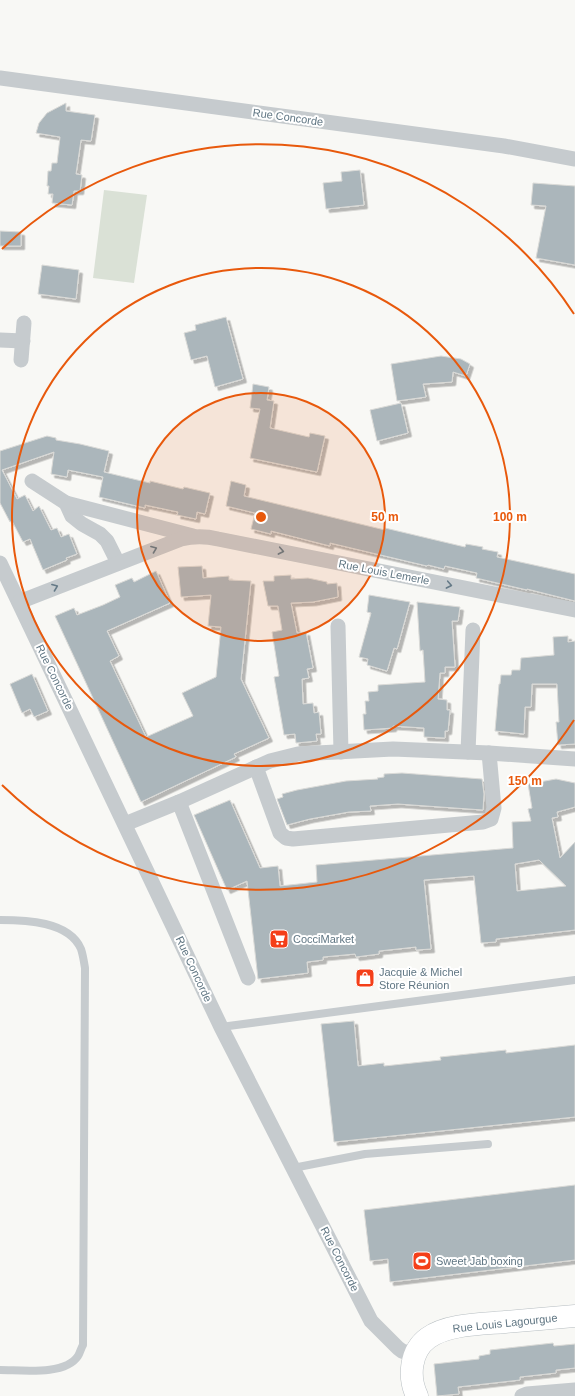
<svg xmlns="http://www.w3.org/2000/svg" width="575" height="1396" font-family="Helvetica,sans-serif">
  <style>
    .green { fill: #dae1d6 }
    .building { fill: #abb6bb; stroke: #dadad7; fill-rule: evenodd; filter: url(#shadow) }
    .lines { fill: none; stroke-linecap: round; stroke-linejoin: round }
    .secondary-casing { stroke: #b7bec2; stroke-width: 23 }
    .lane { stroke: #c6cbce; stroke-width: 8 }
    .street { stroke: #c6cbce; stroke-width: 15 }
    .secondary { stroke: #fff; stroke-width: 22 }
    .oneway { stroke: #657a87 }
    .ring { fill: none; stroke: #e8590c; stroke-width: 2 }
    .labels { text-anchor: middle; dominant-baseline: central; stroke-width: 4; stroke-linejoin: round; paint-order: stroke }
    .street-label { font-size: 11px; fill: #607683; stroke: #fff }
    .poi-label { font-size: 11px; fill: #607683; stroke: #fff; text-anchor: start }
    .centre { fill: #e8590c; stroke: #fff; stroke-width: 2 }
    .ring-label { font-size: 12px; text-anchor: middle; font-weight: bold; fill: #e8590c; stroke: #fff; stroke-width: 4; stroke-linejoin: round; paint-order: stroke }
  </style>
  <defs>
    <filter id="shadow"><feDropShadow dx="3.5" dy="3.5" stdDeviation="0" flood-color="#0004"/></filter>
  </defs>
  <rect width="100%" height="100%" fill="#f8f8f5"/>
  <polygon class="green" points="104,190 147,195 134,283 93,278"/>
  <g class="building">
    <polygon points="66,103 66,111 95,115 91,141 81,140 76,174 82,175 80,191 74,191 72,205 52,203 53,194 48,194 49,186 47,186 48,171 51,171 52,163 57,163 60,137 36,133 39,123 47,113"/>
    <polygon points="360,170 364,205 326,209 323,183 342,181 341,172"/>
    <polygon points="533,183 575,186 575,265 536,258 546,206 531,205"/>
    <polygon points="0,231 21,232 21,246 0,246"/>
    <polygon points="42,265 79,270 76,299 38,294"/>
    <polygon points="226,317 243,379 215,387 207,356 191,360 184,333 196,330 195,325"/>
    <polygon points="441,356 461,359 470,364 466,376 453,372 452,382 423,384 426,397 397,401 391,364"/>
    <polygon points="253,384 269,387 267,400 274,401 270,428 309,437 310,433 325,436 317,472 250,458 260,409 250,408"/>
    <polygon points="401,403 408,433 377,441 370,410"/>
    <polygon points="47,436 56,438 56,440 80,444 109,451 104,472 150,483 150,481 183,489 184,487 210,493 205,514 197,512 196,519 177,515 178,512 145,505 145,508 99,497 103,477 68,470 67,477 51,474 54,452 2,470 17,499 25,495 33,511 39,506 51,530 57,528 61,537 69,534 77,554 66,558 67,560 43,570 30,539 23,542 12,521 10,522 0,503 0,451"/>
    <polygon points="231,481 246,485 244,496 385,530 385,528 465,547 466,544 483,547 482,549 498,552 497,557 575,574 575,601 527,589 527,590 476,578 477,573 445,566 444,569 428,565 427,566 330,543 330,546 271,531 271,534 251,529 255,513 226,506"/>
    <polygon points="202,566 203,578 229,576 229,580 251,581 241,679 269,738 234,754 236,757 141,802 55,616 74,608 77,615 103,605 120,597 115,585 132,578 134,582 156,571 170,603 107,631 119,656 110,661 146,737 193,716 182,693 216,677 221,627 208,626 211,595 181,597 178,567"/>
    <polygon points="291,575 291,579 308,578 327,582 327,584 337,583 338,597 313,602 291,603 297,633 306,632 313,668 307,669 309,678 302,679 303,704 313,703 314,713 319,712 321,734 316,734 317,741 296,743 295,734 284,735 274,677 279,676 272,632 282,630 278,606 268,606 263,581 274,581 274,576"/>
    <polygon points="369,595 410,602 397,649 394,648 387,671 367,665 368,659 359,657 371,613 367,612"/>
    <polygon points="417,602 460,607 458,621 452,621 455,667 445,667 445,673 440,673 438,699 447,700 447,710 450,710 448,731 445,731 445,738 424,737 424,728 393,726 393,728 364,730 363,714 366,714 365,701 369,701 368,692 378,691 378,685 425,682 423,650 420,651"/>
    <polygon points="568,636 568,642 575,641 575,744 558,745 556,722 559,722 557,684 532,684 531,707 525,707 524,734 495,731 499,684 500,684 501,675 511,675 512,670 520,670 521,658 554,655 553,637"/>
    <polygon points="32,674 48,711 34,717 30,709 22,713 10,684"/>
    <polygon points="402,773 482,779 484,794 483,810 398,804 370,806 371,811 349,812 310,819 287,825 277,799 283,797 282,794 297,790 346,781 378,779 377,778 384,777 384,774"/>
    <path d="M556,779L575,783V807L557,812L558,817L552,818L560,858L575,842V930L496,939V942L481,943L474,876L424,880L431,949L416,950V947L379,951V954L356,957L355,954L323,957V960L307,962L308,973L258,979L247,881L227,890L194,815L230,800L260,868L278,866L280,886L317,882L316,865L513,848L512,822L531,821L528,809L532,808L528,784ZM539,860L566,886L517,891L515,864Z"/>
    <polygon points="354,1021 358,1066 384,1063 384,1066 441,1060 440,1057 506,1050 506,1053 575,1045 575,1117 334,1142 321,1024"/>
    <polygon points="575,1185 575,1260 390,1282 388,1259 370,1261 364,1210"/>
    <polygon points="553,1343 554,1346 575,1344 575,1368 556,1370 556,1373 520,1377 520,1380 458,1387 459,1394 437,1396 434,1364 479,1359 479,1356 490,1354 490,1350"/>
  </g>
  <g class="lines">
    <defs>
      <path id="secondary" d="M417,1396C408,1377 410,1351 428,1338C447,1324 482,1324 505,1322C528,1320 552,1318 575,1316"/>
    </defs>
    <use href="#secondary" class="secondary-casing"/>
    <g class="lane">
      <path d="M0,920C25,920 69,921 81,949C83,955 84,962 85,968L83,1345C81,1348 80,1353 78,1356C65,1376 21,1370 0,1370"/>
      <polyline points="221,1027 575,980"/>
      <polyline points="293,1168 365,1154 488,1144"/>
    </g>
    <g class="street">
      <polyline points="0,78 504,146 575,159"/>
      <polyline points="0,340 23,341"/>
      <polyline points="21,360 24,323"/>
      <polyline points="32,481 66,503 72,516 82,524 100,534 107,541 118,563"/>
      <polyline points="66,503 193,536"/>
      <polyline points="0,563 221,1027 371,1321 398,1348 402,1351 415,1355"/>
      <path d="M19,602L181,539C194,536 205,536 218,539L575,610"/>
      <polyline points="338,626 341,752"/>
      <polyline points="468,752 473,630"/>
      <polyline points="256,767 280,833 286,838 293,839 483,822 491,819 494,808 489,753"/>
      <polyline points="179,802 248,978"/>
      <polyline points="125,824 179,802 270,761 298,754 393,749 489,753 575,759"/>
      <polyline points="522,1396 527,1394 575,1390"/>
    </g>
    <use href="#secondary" class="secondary"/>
  </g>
  <defs><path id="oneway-chevron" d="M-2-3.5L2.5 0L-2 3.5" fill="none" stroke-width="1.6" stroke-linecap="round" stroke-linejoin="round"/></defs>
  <g class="oneway">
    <use href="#oneway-chevron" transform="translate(154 549) rotate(-21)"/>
    <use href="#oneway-chevron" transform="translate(281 551) rotate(11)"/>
    <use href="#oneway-chevron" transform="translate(449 585) rotate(11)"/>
    <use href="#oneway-chevron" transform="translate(55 587) rotate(-21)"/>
  </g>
  <circle cx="261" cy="517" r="124" fill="#e8590c" fill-opacity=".12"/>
  <g class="ring">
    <circle cx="261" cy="517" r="124"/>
    <circle cx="261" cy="517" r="249"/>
    <path d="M574 720A373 373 0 0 1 2 785M2 249A373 373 0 0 1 574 314"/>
  </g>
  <defs>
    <symbol id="supermarket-square" viewBox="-11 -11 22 22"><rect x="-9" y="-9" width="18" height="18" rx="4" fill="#f43f19" stroke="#fff"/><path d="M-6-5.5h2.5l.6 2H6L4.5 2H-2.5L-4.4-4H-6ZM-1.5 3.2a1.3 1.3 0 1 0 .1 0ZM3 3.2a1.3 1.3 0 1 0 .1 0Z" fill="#fff"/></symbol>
    <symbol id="shop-square" viewBox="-11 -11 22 22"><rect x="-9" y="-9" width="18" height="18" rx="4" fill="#f43f19" stroke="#fff"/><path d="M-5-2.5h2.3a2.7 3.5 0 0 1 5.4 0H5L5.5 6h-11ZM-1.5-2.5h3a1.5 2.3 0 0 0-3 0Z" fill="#fff"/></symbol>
    <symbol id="stadium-square" viewBox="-11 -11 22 22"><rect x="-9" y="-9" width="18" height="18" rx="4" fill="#f43f19" stroke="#fff"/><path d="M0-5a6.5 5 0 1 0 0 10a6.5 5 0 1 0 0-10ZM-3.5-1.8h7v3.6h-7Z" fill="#fff"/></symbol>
  </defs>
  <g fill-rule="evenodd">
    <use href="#supermarket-square" x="268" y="928" width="22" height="22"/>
    <use href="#shop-square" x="354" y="967" width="22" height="22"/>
    <use href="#stadium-square" x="411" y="1250" width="22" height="22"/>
  </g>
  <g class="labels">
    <g class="street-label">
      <text transform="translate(288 117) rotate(8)">Rue Concorde</text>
      <text transform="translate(384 572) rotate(11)">Rue Louis Lemerle</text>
      <text transform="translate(55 677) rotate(64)">Rue Concorde</text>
      <text transform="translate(194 969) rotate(65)">Rue Concorde</text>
      <text transform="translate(340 1259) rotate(63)">Rue Concorde</text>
      <text transform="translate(505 1323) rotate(-6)">Rue Louis Lagourgue</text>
    </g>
    <g class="poi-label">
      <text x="293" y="939">CocciMarket</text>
      <text x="379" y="972">Jacquie &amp; Michel<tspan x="379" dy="13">Store Réunion</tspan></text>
      <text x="436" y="1261">Sweet Jab boxing</text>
    </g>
  </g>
  <circle cx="261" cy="517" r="6" class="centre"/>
  <g class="ring-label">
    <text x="385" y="521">50 m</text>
    <text x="510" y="521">100 m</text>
    <text x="525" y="785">150 m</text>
  </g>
</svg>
